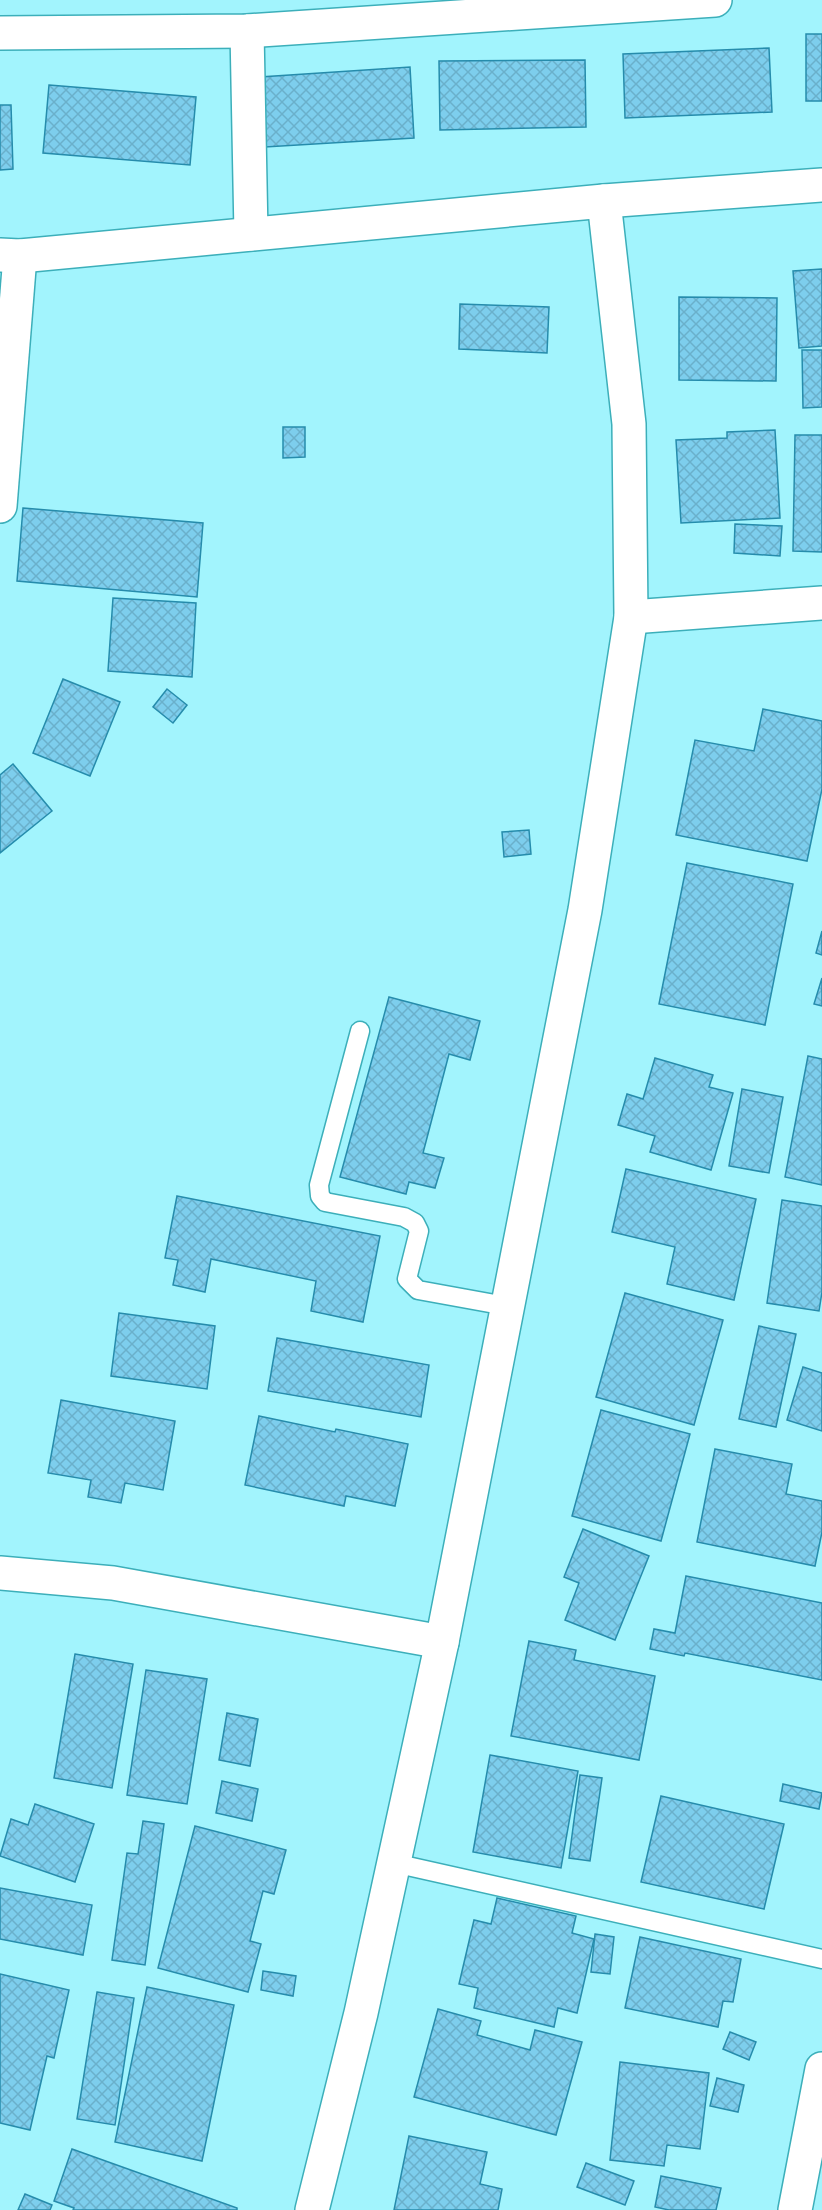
<svg xmlns="http://www.w3.org/2000/svg" width="822" height="2210" font-family="'Roboto Condensed',sans-serif">
  <style>
    .building { fill: url(#building-cross-hatch); stroke: #268cac; stroke-width: 1.5 }
    .lines { fill: none; stroke-linecap: round; stroke-linejoin: round }
    .service-casing { stroke: #3cafba; stroke-width: 21 }
    .minor-casing { stroke: #3cafba; stroke-width: 36 }
    .service { stroke: #fff; stroke-width: 18 }
    .minor { stroke: #fff; stroke-width: 33 }
  </style>
  <defs>
    <pattern id="building-cross-hatch" width="8" height="8" patternUnits="userSpaceOnUse" patternTransform="scale(1.5)"><rect width="8" height="8" fill="#7dceed"/><path d="M0 0l8 8M0 8l8-8" fill="none" stroke="#6ab0cb"/></pattern>
  </defs>
  <rect width="100%" height="100%" fill="#a2f4fd"/>
  <g class="building">
    <rect x="806" y="34" width="16" height="67"/>
    <polygon points="769,48 772,112 625,118 623,54"/>
    <polygon points="585,60 586,127 440,130 439,61"/>
    <polygon points="410,67 414,138 265,147 260,77"/>
    <polygon points="49,85 196,97 190,165 43,153"/>
    <polygon points="0,105 11,105 13,169 0,170"/>
    <polygon points="822,269 822,346 799,348 793,271"/>
    <polygon points="679,297 777,298 776,381 679,380"/>
    <polygon points="460,304 549,307 547,353 459,349"/>
    <polygon points="802,350 822,350 822,407 803,408"/>
    <polygon points="283,427 305,427 305,457 283,458"/>
    <polygon points="775,430 780,518 681,523 676,440 727,438 727,432"/>
    <polygon points="795,435 822,435 822,552 793,551"/>
    <polygon points="23,508 203,523 197,597 17,581"/>
    <polygon points="735,524 782,526 780,556 734,553"/>
    <polygon points="113,598 196,603 192,677 108,671"/>
    <polygon points="63,679 120,702 90,776 33,753"/>
    <polygon points="167,689 187,705 173,723 153,707"/>
    <polygon points="763,709 822,721 822,789 807,861 676,835 695,740 754,751"/>
    <polygon points="13,764 52,811 0,853 0,775"/>
    <polygon points="529,830 531,854 504,857 502,832"/>
    <polygon points="687,863 793,884 765,1025 659,1004"/>
    <polygon points="822,931 822,955 816,953"/>
    <polygon points="822,978 822,1006 814,1004"/>
    <polygon points="389,997 480,1021 470,1060 449,1054 423,1153 444,1158 435,1188 409,1182 406,1194 340,1177"/>
    <polygon points="808,1056 822,1059 822,1185 785,1177"/>
    <polygon points="655,1058 713,1075 709,1087 733,1093 711,1170 650,1152 655,1136 618,1125 627,1094 643,1099"/>
    <polygon points="742,1089 783,1097 769,1173 729,1166"/>
    <polygon points="626,1169 756,1199 734,1300 667,1284 675,1247 612,1232"/>
    <polygon points="177,1196 380,1236 363,1322 311,1311 316,1281 211,1259 205,1292 173,1285 178,1260 165,1258"/>
    <polygon points="782,1200 822,1206 822,1292 819,1311 767,1303"/>
    <polygon points="625,1293 723,1320 694,1425 596,1397"/>
    <polygon points="119,1313 215,1326 207,1389 111,1376"/>
    <polygon points="759,1326 796,1334 776,1427 739,1419"/>
    <polygon points="277,1338 429,1365 421,1417 268,1391"/>
    <polygon points="803,1367 822,1373 822,1431 787,1420"/>
    <polygon points="61,1400 175,1421 163,1490 125,1483 121,1503 88,1497 91,1480 48,1473"/>
    <polygon points="601,1410 690,1434 661,1541 572,1516"/>
    <polygon points="259,1416 335,1432 336,1429 408,1444 395,1506 346,1496 344,1506 245,1485"/>
    <polygon points="715,1449 792,1464 786,1494 822,1501 822,1532 815,1566 697,1542"/>
    <polygon points="583,1529 649,1556 615,1640 565,1620 579,1583 564,1577"/>
    <polygon points="686,1576 822,1603 822,1680 685,1653 684,1656 650,1649 654,1629 675,1633"/>
    <polygon points="529,1641 576,1650 574,1660 655,1676 639,1760 511,1736"/>
    <polygon points="75,1654 133,1664 112,1788 54,1778"/>
    <polygon points="146,1670 207,1679 187,1804 127,1795"/>
    <polygon points="227,1713 258,1719 250,1766 219,1760"/>
    <polygon points="490,1755 578,1771 561,1868 473,1852"/>
    <polygon points="580,1775 602,1778 590,1861 569,1858"/>
    <polygon points="222,1781 258,1789 252,1821 216,1813"/>
    <polygon points="783,1784 822,1793 819,1809 780,1801"/>
    <polygon points="661,1796 784,1824 764,1909 641,1882"/>
    <polygon points="35,1804 94,1824 75,1882 0,1856 11,1819 28,1825"/>
    <polygon points="143,1821 164,1824 145,1965 112,1960 127,1853 138,1854"/>
    <polygon points="195,1826 286,1850 274,1894 263,1891 250,1941 261,1944 248,1992 158,1968"/>
    <polygon points="0,1888 92,1905 83,1955 0,1939"/>
    <polygon points="497,1898 576,1916 572,1933 594,1939 577,2013 558,2008 554,2027 474,2008 478,1988 459,1984 474,1920 491,1924"/>
    <polygon points="595,1934 614,1937 610,1974 591,1972"/>
    <polygon points="640,1937 741,1959 733,2002 723,2001 718,2027 625,2008"/>
    <polygon points="263,1971 296,1976 293,1996 261,1990"/>
    <polygon points="0,1974 69,1990 54,2058 47,2056 30,2130 0,2123"/>
    <polygon points="147,1987 234,2005 202,2161 115,2142"/>
    <polygon points="97,1992 134,1998 115,2125 77,2119"/>
    <polygon points="438,2009 481,2021 477,2035 530,2050 535,2030 582,2042 556,2135 414,2097"/>
    <polygon points="730,2032 756,2042 749,2060 723,2049"/>
    <polygon points="620,2062 709,2073 700,2149 667,2145 664,2166 610,2160"/>
    <polygon points="717,2078 744,2085 738,2112 710,2106"/>
    <polygon points="409,2136 487,2152 480,2184 502,2189 498,2210 394,2210"/>
    <polygon points="72,2149 237,2208 237,2210 73,2210 74,2208 54,2201"/>
    <polygon points="586,2163 634,2181 625,2205 577,2187"/>
    <polygon points="661,2176 721,2188 716,2210 669,2210 655,2207"/>
    <polygon points="25,2194 52,2205 50,2210 18,2210"/>
  </g>
  <g class="lines">
    <defs>
      <g id="service">
        <polyline points="360,1031 319,1185 320,1196 325,1202 404,1217 415,1223 419,1231 407,1279 418,1290 506,1306"/>
        <polyline points="394,1863 822,1959"/>
      </g>
      <g id="minor">
        <polyline points="247,31 251,234"/>
        <polyline points="0,33 247,31 715,0"/>
        <polyline points="0,255 20,256 604,201 822,185"/>
        <polyline points="0,506 20,256"/>
        <polyline points="631,617 822,603"/>
        <polyline points="0,1573 113,1583 442,1642"/>
        <polyline points="312,2210 361,2013 442,1642 585,910 631,617 629,424 604,201"/>
        <polyline points="795,2210 822,2069"/>
      </g>
    </defs>
    <use href="#service" class="service-casing"/>
    <use href="#minor" class="minor-casing"/>
    <use href="#service" class="service"/>
    <use href="#minor" class="minor"/>
  </g>
</svg>
